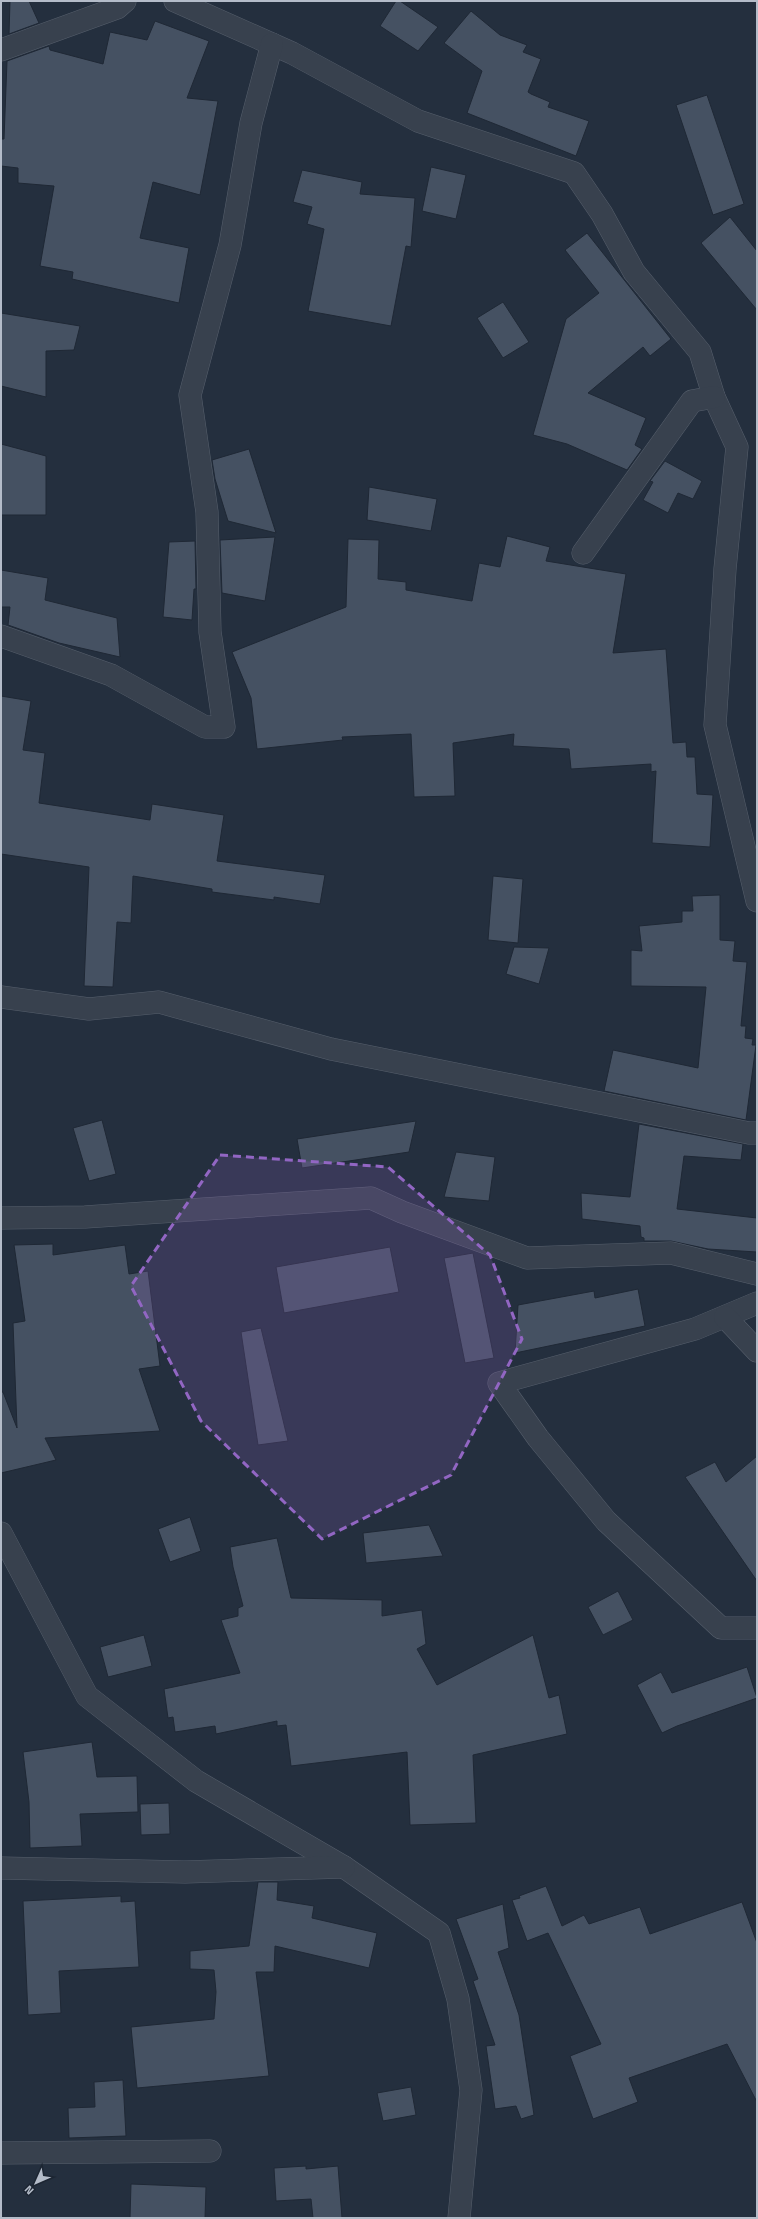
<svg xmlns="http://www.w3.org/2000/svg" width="758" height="2219" font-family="'Titillium Web',sans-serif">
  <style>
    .building { fill: #455162; stroke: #1f2835 }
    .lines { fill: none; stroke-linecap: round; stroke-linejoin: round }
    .minor-casing { stroke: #565f6c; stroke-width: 23 }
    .minor { stroke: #38414e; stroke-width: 22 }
    .marked { fill: #9266c3; fill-opacity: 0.2; stroke: #9266c3; stroke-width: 3; stroke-dasharray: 8 5; stroke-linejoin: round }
  </style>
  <rect width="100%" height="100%" fill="#242f3e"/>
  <g class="building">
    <polygon points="10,1 29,1 39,23 9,34"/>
    <polygon points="396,1 400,1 438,27 418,51 380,26"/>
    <polygon points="471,11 500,35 527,45 523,52 541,59 528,92 531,94 550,102 548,107 589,121 576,156 467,113 482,71 444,43"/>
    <polygon points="155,21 209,41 187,98 218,101 200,195 153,182 140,238 189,248 179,303 72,279 73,272 40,266 54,186 18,183 18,168 1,166 1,139 4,139 7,61 49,46 50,50 103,64 110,32 147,40"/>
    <polygon points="707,95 744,204 713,215 676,105"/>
    <polygon points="431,167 466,175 456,219 422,211"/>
    <polygon points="302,170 362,182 360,194 415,198 411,247 406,246 391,326 308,311 324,229 307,224 312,207 293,202"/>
    <polygon points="730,217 757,251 757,310 701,243"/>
    <polygon points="587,233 671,339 650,356 643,347 588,393 646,418 635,445 642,449 627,470 567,444 533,435 566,319 599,293 565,250"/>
    <polygon points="503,302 529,342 503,358 477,318"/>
    <polygon points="1,313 80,326 74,350 46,351 46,397 1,386"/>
    <polygon points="1,444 46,456 46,515 1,515"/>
    <polygon points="249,449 276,533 228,521 215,479 212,460"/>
    <polygon points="665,461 702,481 693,499 678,493 668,513 643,500 653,482 650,481"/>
    <polygon points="369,487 437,499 431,531 367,520"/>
    <polygon points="507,536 550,547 546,561 626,574 613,653 666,649 673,743 686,742 687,757 695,757 697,794 713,795 710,847 652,843 656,771 651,772 651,764 571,769 569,749 513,746 514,734 453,743 455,796 414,797 411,734 342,737 343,740 257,749 251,698 232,652 346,607 348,539 379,540 378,579 406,582 406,590 472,601 479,563 500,567"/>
    <polygon points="275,537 265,601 222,593 220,540"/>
    <polygon points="195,541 196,589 194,589 192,620 163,617 169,542"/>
    <polygon points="1,570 48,578 45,600 117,618 120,657 59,643 8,625 10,607 1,607"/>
    <polygon points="1,696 31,701 23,750 45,753 39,803 150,820 152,804 224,815 217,861 325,875 320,904 274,897 274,900 212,892 212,889 133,876 131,923 117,922 113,987 84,986 89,867 1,854"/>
    <polygon points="493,876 523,879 518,943 488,940"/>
    <polygon points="720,895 720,940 735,941 733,961 747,962 741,1026 746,1026 745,1038 753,1039 752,1045 756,1045 746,1120 604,1091 613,1050 698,1068 706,987 631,986 631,950 642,951 639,926 682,922 682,911 693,911 692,896"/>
    <polygon points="514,947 549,948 539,984 506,974"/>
    <polygon points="102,1120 116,1174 89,1181 73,1128"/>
    <polygon points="416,1121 409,1152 302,1168 297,1139"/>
    <polygon points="639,1124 743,1144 741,1160 684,1156 677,1209 757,1218 757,1252 708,1249 671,1241 644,1241 644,1238 641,1237 640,1226 582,1219 581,1193 630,1197"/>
    <polygon points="456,1152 495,1157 489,1201 444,1197"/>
    <polygon points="53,1244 53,1255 125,1245 129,1274 148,1271 160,1366 139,1369 160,1431 45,1438 56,1460 1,1473 1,1392 3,1392 17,1428 13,1323 25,1321 14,1245"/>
    <polygon points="390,1247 399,1292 284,1313 276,1267"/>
    <polygon points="473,1253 494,1358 465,1363 444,1258"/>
    <polygon points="638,1289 645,1326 515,1353 518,1305 594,1291 595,1298"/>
    <polygon points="261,1328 288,1441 258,1445 241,1332"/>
    <polygon points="757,1456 757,1581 685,1477 715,1462 726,1482"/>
    <polygon points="190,1517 201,1551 170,1562 158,1529"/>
    <polygon points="429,1525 443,1556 366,1563 363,1533"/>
    <polygon points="277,1538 291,1598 382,1600 382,1616 422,1610 426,1644 417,1649 437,1685 533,1635 549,1698 559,1695 567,1734 473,1755 476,1823 410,1825 407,1752 291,1766 286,1725 277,1726 277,1721 216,1734 215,1726 175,1732 173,1717 168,1718 164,1689 240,1673 221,1620 238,1616 238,1608 243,1606 233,1567 230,1547"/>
    <polygon points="618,1591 633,1620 603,1635 588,1607"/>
    <polygon points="144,1635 152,1666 108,1677 100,1647"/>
    <polygon points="747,1667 757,1698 677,1726 662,1733 637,1685 661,1672 672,1693"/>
    <polygon points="92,1742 97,1777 137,1776 138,1812 80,1814 82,1846 30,1848 29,1802 23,1752"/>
    <polygon points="169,1803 170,1834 141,1835 140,1804"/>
    <polygon points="258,1882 278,1882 277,1900 314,1906 312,1918 377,1933 369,1968 275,1946 274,1972 256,1972 269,2076 137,2088 131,2027 214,2019 216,1992 214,1970 190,1969 190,1951 249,1946"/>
    <polygon points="546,1886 562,1926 584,1915 589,1924 640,1907 650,1934 742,1902 757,1943 757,2102 727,2044 629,2078 638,2102 593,2119 570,2056 601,2044 548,1933 527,1941 512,1900 520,1898 519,1896"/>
    <polygon points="121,1896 121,1902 135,1901 139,1967 59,1971 61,2013 28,2015 23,1901"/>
    <polygon points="503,1904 509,1948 498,1952 519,2015 534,2115 521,2119 516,2106 495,2109 486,2046 495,2045 473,1981 478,1979 456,1919"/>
    <polygon points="123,2080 126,2136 69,2138 68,2108 95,2107 94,2082"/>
    <polygon points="411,2087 416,2115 383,2121 377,2093"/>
    <polygon points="306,2166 306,2169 338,2166 342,2218 313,2218 311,2199 276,2201 274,2168"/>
    <polygon points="131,2184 206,2187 205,2218 130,2218"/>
  </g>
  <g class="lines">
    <defs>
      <g id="minor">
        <polyline points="175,1 292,53 418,121 574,173 602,214 634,272 700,352 714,397 737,447 725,569 715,725 757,901"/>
        <polyline points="1,50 117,8 125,1"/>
        <polyline points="583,553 692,401 714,397"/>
        <polyline points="1,636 111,675 205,727 224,727 210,632 207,512 190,395 230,245 251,123 272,44"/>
        <polyline points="1,997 89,1009 159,1002 331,1049 749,1133 757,1133"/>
        <polyline points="1,1218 85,1217 371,1198 402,1212 527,1258 671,1253 757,1274"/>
        <polyline points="757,1303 695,1329 499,1383 538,1438 606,1521 721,1628 757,1628"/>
        <polyline points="725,1317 757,1351"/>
        <polyline points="1,1533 87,1696 196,1781 344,1867 439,1933 458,1999 471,2090 459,2218"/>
        <polyline points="1,1868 185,1872 344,1867"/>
        <polyline points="1,2153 210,2151"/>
      </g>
    </defs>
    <use href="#minor" class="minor-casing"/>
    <use href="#minor" class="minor"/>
  </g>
  <path class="marked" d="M220,1155L388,1167L490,1255L522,1339L451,1475L322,1539L201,1421L131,1286Z"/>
  <rect width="758" height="2219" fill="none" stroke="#b4bcc9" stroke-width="4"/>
  <g transform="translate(36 2183) rotate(225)" stroke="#1d2633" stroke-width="3" paint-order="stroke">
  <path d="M0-3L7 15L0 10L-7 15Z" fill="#b4bcc9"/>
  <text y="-6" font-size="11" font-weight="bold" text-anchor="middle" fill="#b4bcc9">N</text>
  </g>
</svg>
